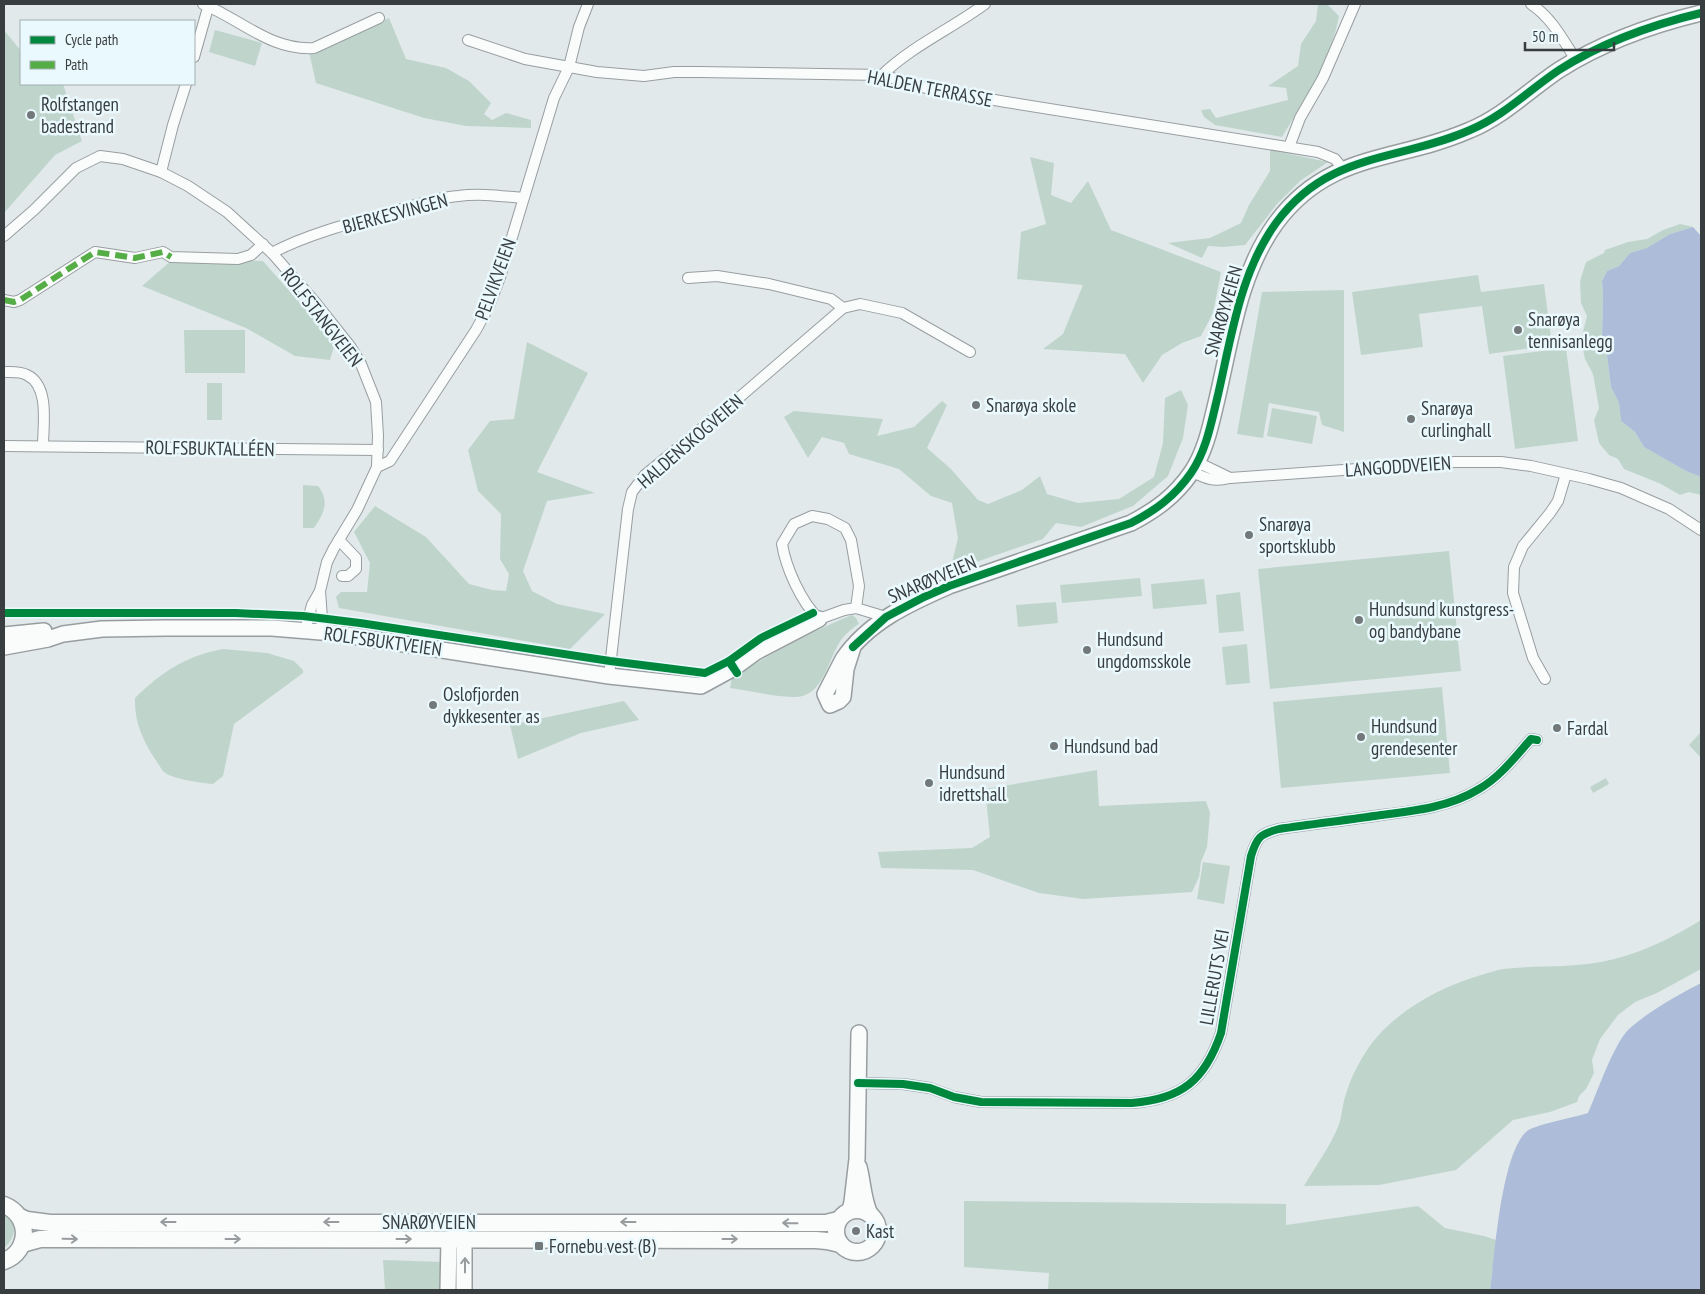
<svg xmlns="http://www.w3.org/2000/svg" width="1705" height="1294" font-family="'PT Sans Narrow',sans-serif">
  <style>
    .green { fill: #bfd5cc }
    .water { fill: #adbcd8 }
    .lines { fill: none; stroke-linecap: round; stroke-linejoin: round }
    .street-casing { stroke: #989ea0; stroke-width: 12 }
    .secondary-casing { stroke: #989ea0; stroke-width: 18 }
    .primary-casing { stroke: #989ea0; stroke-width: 19 }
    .street { stroke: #fafcfc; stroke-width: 10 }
    .secondary { stroke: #fafcfc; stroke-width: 15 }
    .primary { stroke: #fafcfc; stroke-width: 16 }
    .quiet { stroke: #55ad46; stroke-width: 6; stroke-dasharray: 12 6; stroke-linecap: butt }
    .cycleway-casing { stroke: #eaf9fd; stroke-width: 11 }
    .cycleway { stroke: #00873e; stroke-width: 8 }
    .oneway { stroke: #999c9e }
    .poi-dot { fill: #73797b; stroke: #eaf9fd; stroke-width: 2 }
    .labels { text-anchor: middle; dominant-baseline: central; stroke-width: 5; stroke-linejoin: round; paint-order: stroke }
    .street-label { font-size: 19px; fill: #383d3f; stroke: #eaf9fd }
    .poi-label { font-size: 19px; fill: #383d3f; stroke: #eaf9fd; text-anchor: start }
  </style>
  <rect width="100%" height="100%" fill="#e1e9eb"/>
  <g class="green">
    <path d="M1318,4H1327L1339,16C1331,61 1305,99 1282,137L1215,125L1204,117L1201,110L1210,109L1216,118L1288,100L1286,88L1268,86L1298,66L1301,44L1316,21Z"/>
    <polygon points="389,18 406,59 446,68 469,81 491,103 484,114 492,120 506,113 531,120 531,128 466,126 424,118 316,83 309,52"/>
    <polygon points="4,30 21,51 21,84 63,84 82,141 55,155 4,213"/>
    <polygon points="215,30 262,43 255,66 209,52"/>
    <polygon points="1270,150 1328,162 1300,181 1277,204 1245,245 1223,247 1208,246 1202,258 1168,243 1210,238 1241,223 1249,205 1270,171"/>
    <polygon points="1030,157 1054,163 1051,195 1071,203 1088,181 1111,230 1221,272 1213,313 1201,336 1182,343 1162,355 1143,383 1125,354 1043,349 1063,334 1083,285 1017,279 1021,232 1046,224"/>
    <polygon points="1680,224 1693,227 1670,234 1648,248 1630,253 1619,266 1607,271 1602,281 1603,295 1602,338 1606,347 1611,387 1619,403 1621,421 1635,432 1644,447 1686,471 1701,477 1701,495 1689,492 1680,495 1661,484 1624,469 1618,459 1609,455 1599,443 1594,420 1599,408 1593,374 1585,359 1581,340 1587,316 1581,303 1580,281 1586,262 1604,253 1605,250 1628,242 1647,239 1663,230"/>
    <polygon points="173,259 263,261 335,343 330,360 295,356 246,328 142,286"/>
    <polygon points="1478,275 1481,292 1544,284 1552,345 1489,354 1482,306 1419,314 1423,347 1361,355 1352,292"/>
    <polygon points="1344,290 1344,432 1322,425 1319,412 1269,403 1263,438 1237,434 1262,292"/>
    <polygon points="184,330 245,330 245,373 185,373"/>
    <polygon points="527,342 588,373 537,472 595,493 547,501 523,571 532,591 557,604 605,614 570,649 339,608 336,597 341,592 367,592 370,563 354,532 375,506 426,537 469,584 492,590 506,591 509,574 500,559 501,514 478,491 468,450 490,421 514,419"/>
    <polygon points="1566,348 1578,441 1515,449 1503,356"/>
    <rect x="207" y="383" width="15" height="37"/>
    <polygon points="1181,390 1188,405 1183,438 1168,476 1133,506 1081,527 1056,523 1043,539 950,571 958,538 952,503 931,496 899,469 849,454 844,443 822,437 808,458 784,417 794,411 883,419 877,436 914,427 942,401 947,405 927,448 951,469 978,500 988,504 1022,490 1040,476 1047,494 1078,503 1119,499 1154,477 1163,443 1165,398"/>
    <polygon points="1272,408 1317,416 1312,444 1267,436"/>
    <path d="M303,485L318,486C330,502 324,513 314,528H303Z"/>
    <polygon points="1449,551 1461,671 1270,689 1258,569"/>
    <polygon points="1140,578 1142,596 1062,603 1060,585"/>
    <polygon points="1204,579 1207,604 1153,609 1151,584"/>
    <polygon points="1240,592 1244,631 1219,633 1216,595"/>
    <polygon points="1056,602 1058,623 1018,627 1016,605"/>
    <path d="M852,615L856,618L859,624C849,630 841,638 836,649C826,668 820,699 792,697C771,696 750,691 730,688L732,678C770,654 810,632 852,615Z"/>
    <polygon points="1247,644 1250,683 1226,685 1222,647"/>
    <path d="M223,649L267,653L294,661L303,670V673L234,724L223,776L213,784C201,783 172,779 164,772C161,769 158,763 155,759C143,741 134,721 135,698C162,672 185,656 223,649Z"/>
    <polygon points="1442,687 1450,773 1281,788 1273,702"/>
    <polygon points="624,701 639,720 581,733 518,759 510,725"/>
    <polygon points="1701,732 1701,758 1689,745"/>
    <polygon points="1097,770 1099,806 1206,801 1210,813 1207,847 1201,862 1199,877 1192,892 1083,899 1039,893 973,870 881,868 878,852 972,848 990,837 985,789"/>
    <polygon points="1606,778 1609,784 1593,793 1590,787"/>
    <polygon points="1203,862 1230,866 1224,904 1197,899"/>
    <path d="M1701,920V969L1657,993L1635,1002L1618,1015L1600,1039L1592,1060L1594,1073L1586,1089L1579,1096L1577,1102L1550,1112L1513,1120L1456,1170L1379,1185L1304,1186C1315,1167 1329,1148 1338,1127C1342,1117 1342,1105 1346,1094C1351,1077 1359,1062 1369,1047C1395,1011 1440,987 1481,975C1489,973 1496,970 1503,969C1536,965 1569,968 1601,962C1637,955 1671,939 1701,920Z"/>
    <polygon points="964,1201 1286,1204 1286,1225 1418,1206 1445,1228 1484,1236 1496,1240 1490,1290 1048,1290 1049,1273 964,1267"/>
    <path d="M4,1215C19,1223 15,1239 4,1248Z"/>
    <polygon points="383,1260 443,1262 443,1290 385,1290"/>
  </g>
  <g class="water">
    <polygon points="1693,227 1701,236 1701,477 1686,471 1644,447 1635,432 1621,421 1619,403 1611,387 1606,347 1602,338 1603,295 1602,281 1607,271 1619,266 1630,253 1647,248 1670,234"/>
    <path d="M1701,983V1290H1490C1495,1254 1501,1156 1526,1132C1532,1125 1576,1117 1588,1113C1598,1091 1613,1045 1629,1029C1649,1011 1678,995 1701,983Z"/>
  </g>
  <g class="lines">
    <defs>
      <g id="street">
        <path d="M203,4C240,19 271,51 314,48L379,18"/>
        <path d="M1531,4C1552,18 1563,40 1576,60"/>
        <polyline points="468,40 525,59 597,72 644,76 674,72 699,72 882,75 926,88 1006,102 1318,152 1335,159 1343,169"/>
        <polyline points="194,57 209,4"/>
        <path d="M882,75C912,46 951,29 985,4"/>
        <polyline points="1289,147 1300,118 1323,78 1355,4"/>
        <polyline points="161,172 173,125 186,84"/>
        <polyline points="4,236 34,210 76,168 100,156 123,159 161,172 188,186 227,212 272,253 315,302 350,346 361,364 376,402 378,436 377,467 357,510 334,548 327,562 320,591 312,605 305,630"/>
        <path d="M272,253C305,235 354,222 391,212C413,206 435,198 458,196C480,193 501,196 523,198"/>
        <polyline points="688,278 717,276 769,284 831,299 843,308"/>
        <polyline points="4,300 14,302 20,300 95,252 135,258 163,252 171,257 238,259 251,255 263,244"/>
        <path d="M4,372C11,372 20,371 27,375C50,386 43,425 43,446"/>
        <polyline points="4,446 378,450"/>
        <polyline points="1197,462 1230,478"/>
        <polyline points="377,467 390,461 476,330 489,306 500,277 554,98 569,67 579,27 588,4"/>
        <path d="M1192,472C1207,479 1213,482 1230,478L1455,462H1501L1531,466L1589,479L1621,488L1669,509L1701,530"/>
        <polyline points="339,540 356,558 356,569 348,576 342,576"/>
        <polyline points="320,591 322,618 321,632"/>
        <path d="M856,608L844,610L819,619C801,602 786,568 782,544L794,524L812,516L828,519L845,528L851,540L859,586L856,608L886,617"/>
        <polyline points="609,676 628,509 632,492 645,475 734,402 843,308 860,304 902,313 970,352"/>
        <polyline points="1545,679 1533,658 1513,593 1514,567 1523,546 1550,513 1558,501 1566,474"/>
        <path d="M858,1083L903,1084L930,1088L954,1097L981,1102L1132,1103C1182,1099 1205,1080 1221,1033L1251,856C1257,837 1260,834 1279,829C1313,824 1347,820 1381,815C1414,811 1450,807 1479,789C1500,777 1515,757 1531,739L1537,740"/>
      </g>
      <g id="secondary">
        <polyline points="4,635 44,631"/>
        <polyline points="4,647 48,639 63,634 102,629 166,628 272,628 333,633 609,676 701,686 734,668 756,652 819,619"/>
        <path d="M853,647L846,669L843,697L839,701L830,705L825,694L843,659C868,622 910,603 949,586L1131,523C1156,510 1175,496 1191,473C1206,451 1211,424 1217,399C1231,340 1239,274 1276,223C1329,151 1398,162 1470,130C1504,116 1529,90 1559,70C1603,42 1651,25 1701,13"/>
        <path d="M859,1167C863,1182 863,1199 870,1214"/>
        <polyline points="850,1210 852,1202 857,1159 859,1033"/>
        <polyline points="456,1230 464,1239 464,1290"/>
        <polyline points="448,1290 449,1239"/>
      </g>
      <g id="primary">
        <path d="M4,1205C30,1215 31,1251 4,1261"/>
        <circle cx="857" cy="1231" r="21"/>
        <polyline points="20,1217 27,1220 50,1223 826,1223 838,1220"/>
        <polyline points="22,1244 40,1239 53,1239 816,1240 827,1241 840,1244"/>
      </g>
    </defs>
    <use href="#street" class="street-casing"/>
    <use href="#secondary" class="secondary-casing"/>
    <use href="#primary" class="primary-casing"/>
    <use href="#street" class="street"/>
    <use href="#secondary" class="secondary"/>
    <use href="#primary" class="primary"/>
    <polyline class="quiet" points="4,300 14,302 20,300 95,252 135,258 163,252 171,257"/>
    <defs>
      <g id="cycleway">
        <polyline points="4,613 236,613 303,616 360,623 610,661 705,673 729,661 737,673"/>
        <path d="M853,647L886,617L924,597L949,586L1131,523C1156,510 1175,496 1191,473C1206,451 1211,424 1217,399C1231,340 1239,274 1276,223C1329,151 1398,162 1470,130C1504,116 1529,90 1559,70C1603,42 1651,25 1701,13"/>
        <polyline points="733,667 729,661 761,638 813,613"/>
        <path d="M858,1083L903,1084L930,1088L954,1097L981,1102L1132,1103C1182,1099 1205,1080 1221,1033L1251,856C1257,837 1260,834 1279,829C1313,824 1347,820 1381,815C1414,811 1450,807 1479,789C1500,777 1515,757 1531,739L1537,740"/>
      </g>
    </defs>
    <use href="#cycleway" class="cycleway-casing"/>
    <use href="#cycleway" class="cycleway"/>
  </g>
  <defs><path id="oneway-shaft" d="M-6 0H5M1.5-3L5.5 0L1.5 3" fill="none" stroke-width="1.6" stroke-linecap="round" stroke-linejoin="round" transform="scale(1.25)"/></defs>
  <g class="oneway">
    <use href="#oneway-shaft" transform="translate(168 1222) rotate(-180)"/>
    <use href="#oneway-shaft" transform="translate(331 1222) rotate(-180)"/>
    <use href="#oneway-shaft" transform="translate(628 1222) rotate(180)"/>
    <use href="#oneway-shaft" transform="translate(790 1223) rotate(-179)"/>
    <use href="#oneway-shaft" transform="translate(70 1239) rotate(1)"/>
    <use href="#oneway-shaft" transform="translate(233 1239)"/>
    <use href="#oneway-shaft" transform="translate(404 1239)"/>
    <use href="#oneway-shaft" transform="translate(730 1239)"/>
    <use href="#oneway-shaft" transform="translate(465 1265) rotate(-90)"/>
  </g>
  <g class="poi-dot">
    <circle cx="31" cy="115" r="5"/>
    <circle cx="1518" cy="330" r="5"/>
    <circle cx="976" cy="405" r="5"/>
    <circle cx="1411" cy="419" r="5"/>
    <circle cx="1249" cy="535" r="5"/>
    <circle cx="1359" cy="620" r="5"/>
    <circle cx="1087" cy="650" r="5"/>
    <circle cx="433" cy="705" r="5"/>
    <circle cx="1557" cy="728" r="5"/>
    <circle cx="1361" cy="737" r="5"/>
    <circle cx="1054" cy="746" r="5"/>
    <circle cx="929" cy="783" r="5"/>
    <circle cx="856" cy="1231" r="5"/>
    <rect x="534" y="1241" width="10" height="10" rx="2.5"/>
  </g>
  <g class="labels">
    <g class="street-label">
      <text transform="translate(930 88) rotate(11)">HALDEN TERRASSE</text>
      <text transform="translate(395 213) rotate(-15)">BJERKESVINGEN</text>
      <text transform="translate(495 279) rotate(-70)">PELVIKVEIEN</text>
      <text transform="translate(1223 311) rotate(-74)">SNARØYVEIEN</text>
      <text transform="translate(322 317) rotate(52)">ROLFSTANGVEIEN</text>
      <text transform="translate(690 441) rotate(-41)">HALDENSKOGVEIEN</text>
      <text transform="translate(210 448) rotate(1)">ROLFSBUKTALLÉEN</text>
      <text transform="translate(1398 466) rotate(-4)">LANGODDVEIEN</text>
      <text transform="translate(932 579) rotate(-23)">SNARØYVEIEN</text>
      <text transform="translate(383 641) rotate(8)">ROLFSBUKTVEIEN</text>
      <text transform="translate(1214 977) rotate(-80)">LILLERUTS VEI</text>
      <text x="429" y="1222">SNARØYVEIEN</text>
    </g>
    <g class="poi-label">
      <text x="41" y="104">Rolfstangen<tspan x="41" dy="22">badestrand</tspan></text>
      <text x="1528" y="319">Snarøya<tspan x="1528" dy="22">tennisanlegg</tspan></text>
      <text x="986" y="405">Snarøya skole</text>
      <text x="1421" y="408">Snarøya<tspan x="1421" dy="22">curlinghall</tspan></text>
      <text x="1259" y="524">Snarøya<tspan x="1259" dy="22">sportsklubb</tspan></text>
      <text x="1369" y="609">Hundsund kunstgress-<tspan x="1369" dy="22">og bandybane</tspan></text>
      <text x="1097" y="639">Hundsund<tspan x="1097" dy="22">ungdomsskole</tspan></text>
      <text x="443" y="694">Oslofjorden<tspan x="443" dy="22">dykkesenter as</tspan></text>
      <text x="1371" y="726">Hundsund<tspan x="1371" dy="22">grendesenter</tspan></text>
      <text x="1567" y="728">Fardal</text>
      <text x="1064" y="746">Hundsund bad</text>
      <text x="939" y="772">Hundsund<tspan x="939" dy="22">idrettshall</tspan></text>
      <text x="866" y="1231">Kast</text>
      <text x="549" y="1246">Fornebu vest (B)</text>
    </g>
  </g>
  <rect width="1705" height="1294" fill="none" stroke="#383d3f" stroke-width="10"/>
  <rect x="20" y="20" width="175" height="65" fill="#eaf9fd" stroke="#a3aeb1"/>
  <rect x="30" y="36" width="25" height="8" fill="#00873e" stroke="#a3aeb1"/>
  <text x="65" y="45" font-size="15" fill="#383d3f">Cycle path</text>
  <rect x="30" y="61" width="25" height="8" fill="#55ad46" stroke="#a3aeb1"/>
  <text x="65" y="70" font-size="15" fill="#383d3f">Path</text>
  <path d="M1525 42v8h89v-8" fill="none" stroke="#383d3f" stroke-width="2.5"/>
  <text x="1532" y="42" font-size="15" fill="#383d3f" stroke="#eaf9fd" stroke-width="4" paint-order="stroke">50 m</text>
</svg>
